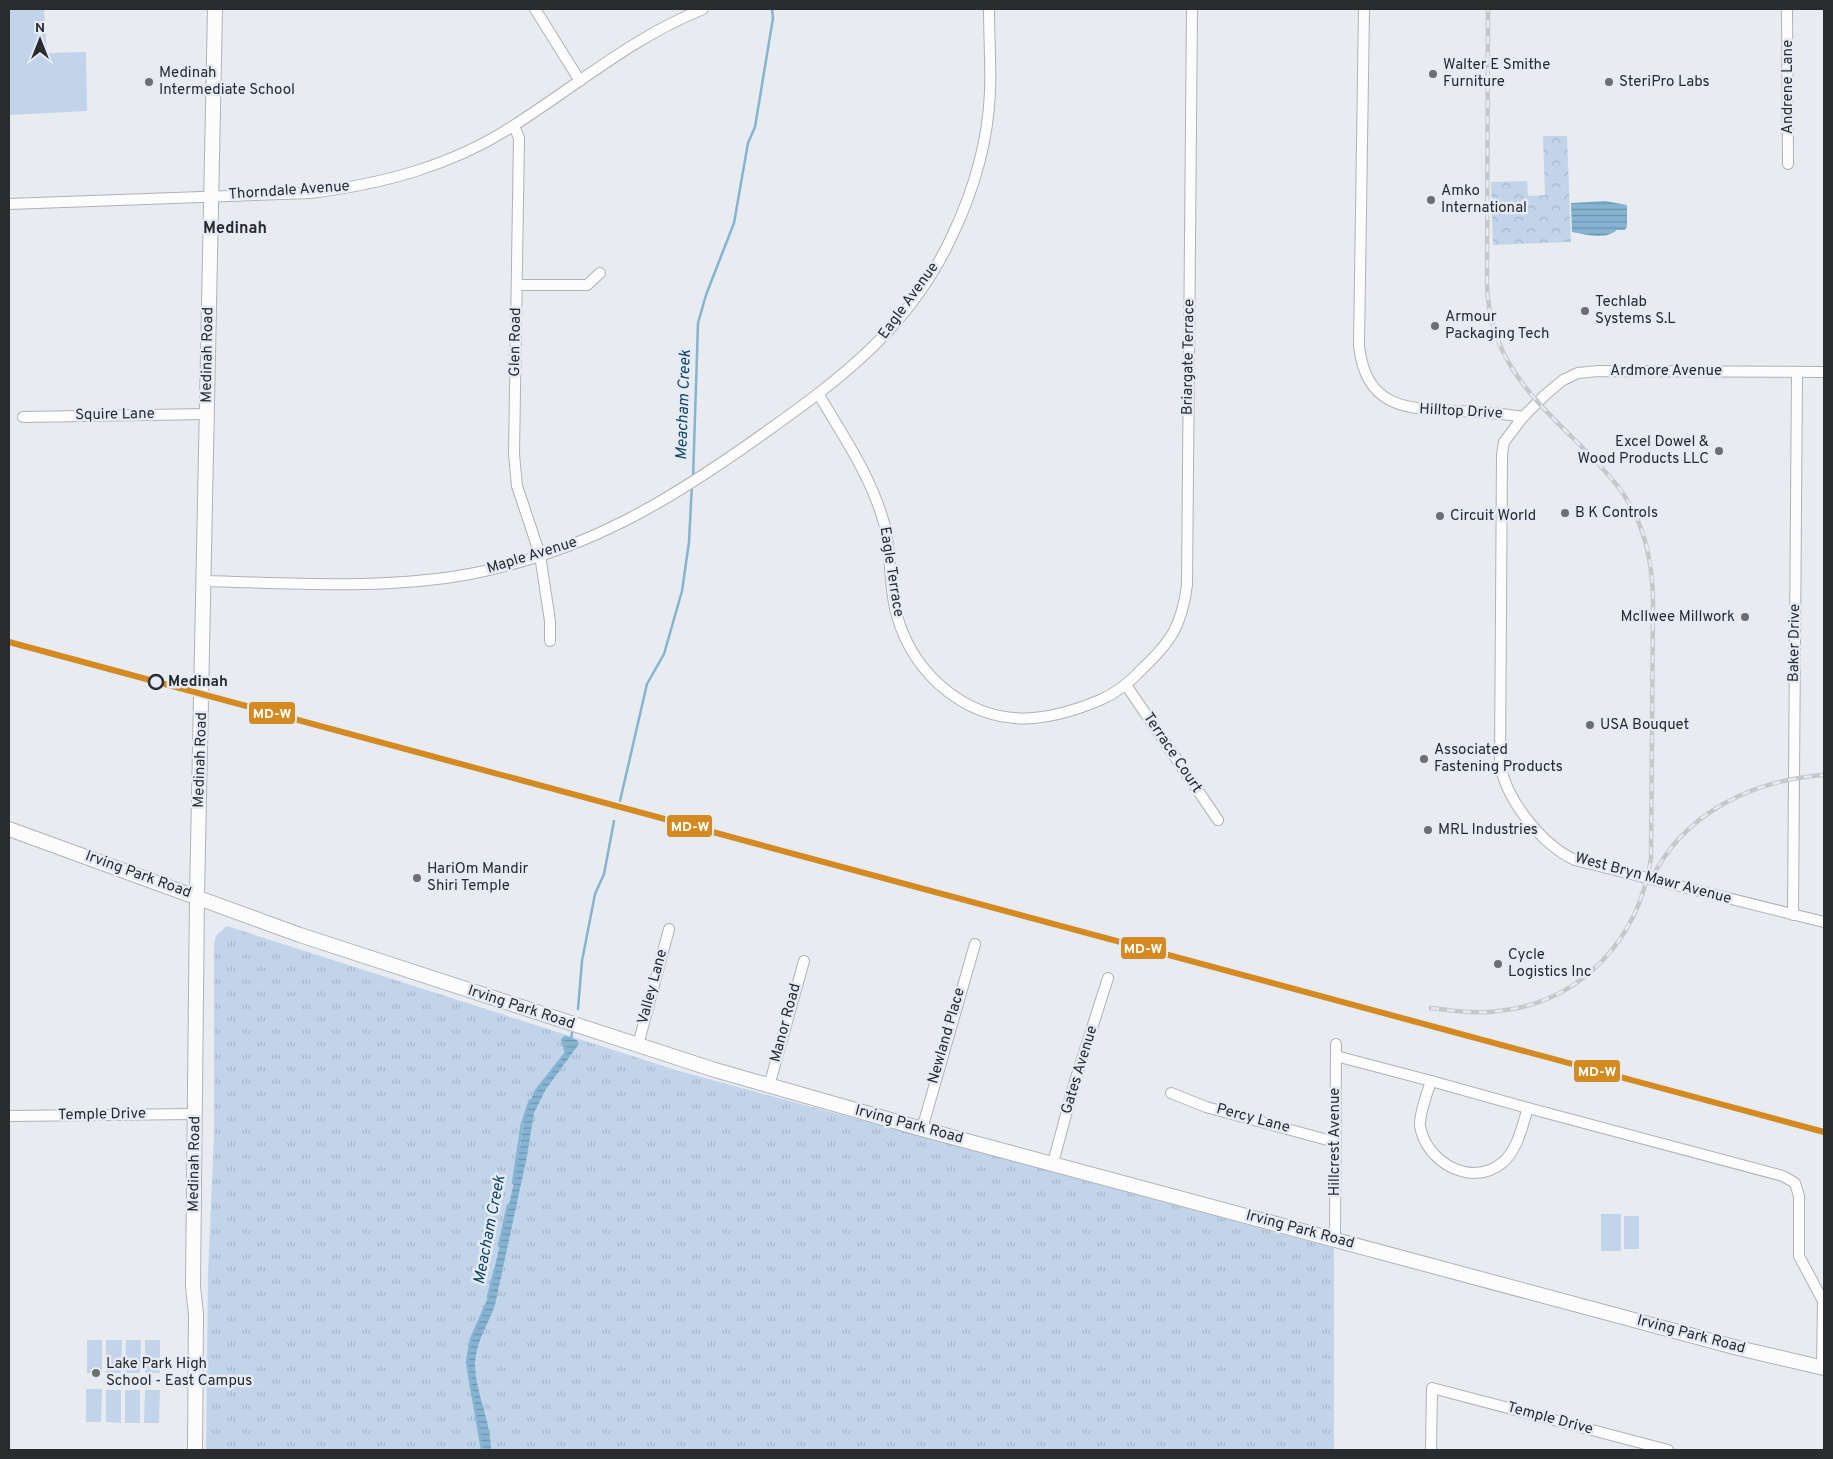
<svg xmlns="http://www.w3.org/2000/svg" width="1833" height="1459" font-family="Overpass,sans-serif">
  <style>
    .grass { fill: url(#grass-tufts) }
    .forest { fill: url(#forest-crowns) }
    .park { fill: #c2d4ea }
    .water { fill: url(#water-rules) }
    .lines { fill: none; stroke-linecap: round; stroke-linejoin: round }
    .stream { stroke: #85b4d2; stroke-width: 2.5 }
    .minor-casing { stroke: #afb2b5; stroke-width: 12 }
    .secondary-casing { stroke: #afb2b5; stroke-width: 16 }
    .minor { stroke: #fcfcfd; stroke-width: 10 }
    .secondary { stroke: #fcfcfd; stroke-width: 14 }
    .rail-casing { stroke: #c6c7c8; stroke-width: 4.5 }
    .rail { stroke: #e5ebf4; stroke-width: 2.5; stroke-dasharray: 8; stroke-linecap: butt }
    .rail-1-casing { stroke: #e5ebf4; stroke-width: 10 }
    .rail-1 { stroke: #d48a20; stroke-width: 6 }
    .poi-dot { fill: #6c6f72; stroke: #e5ebf4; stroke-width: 2 }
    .stop-dot { fill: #e5ebf4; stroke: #292b2e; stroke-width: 2.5 }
    .labels { text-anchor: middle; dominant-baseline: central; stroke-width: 5; stroke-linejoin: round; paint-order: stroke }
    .poi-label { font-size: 15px; fill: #292b2e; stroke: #e5ebf4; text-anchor: start }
    .street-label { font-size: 15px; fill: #292b2e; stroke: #e5ebf4 }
    .stop-label { font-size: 15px; font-weight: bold; fill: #292b2e; stroke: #e5ebf4; text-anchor: start }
    .neighbourhood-label { font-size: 16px; font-weight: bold; fill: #292b2e; stroke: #e5ebf4 }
    .water-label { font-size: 16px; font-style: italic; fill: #124764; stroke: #e5ebf4 }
    .line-badge { stroke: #e5ebf4; stroke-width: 2 }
    .badge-label { font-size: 14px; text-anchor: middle; font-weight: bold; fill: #fff }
  </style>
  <defs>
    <pattern id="grass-tufts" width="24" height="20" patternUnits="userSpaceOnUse" patternTransform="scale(1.25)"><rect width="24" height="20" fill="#c2d4ea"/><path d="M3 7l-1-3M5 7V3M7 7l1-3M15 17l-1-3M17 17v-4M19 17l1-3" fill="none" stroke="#a7b6c9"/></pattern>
    <pattern id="forest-crowns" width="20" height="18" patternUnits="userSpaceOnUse" patternTransform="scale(1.25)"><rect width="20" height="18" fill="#c2d4ea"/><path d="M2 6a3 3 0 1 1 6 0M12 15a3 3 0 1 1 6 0" fill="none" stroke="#a7b6c9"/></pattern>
    <pattern id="water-rules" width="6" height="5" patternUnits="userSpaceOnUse" patternTransform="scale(1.25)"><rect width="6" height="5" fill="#85b4d2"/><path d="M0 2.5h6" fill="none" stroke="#6d93ab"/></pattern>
  </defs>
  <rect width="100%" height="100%" fill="#e8ecf0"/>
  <polygon class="grass" points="227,926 679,1071 1334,1248 1334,1450 206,1450 208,1275 214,1136 214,943 216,936"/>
  <polygon class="forest" points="1543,136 1567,136 1571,242 1493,245 1491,182 1527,181 1528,196 1545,195"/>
  <g class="park">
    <polygon points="9,9 44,9 47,53 86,52 87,111 9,115"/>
    <rect x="1601" y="1214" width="20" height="37"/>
    <rect x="1624" y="1216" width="15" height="33"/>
    <rect x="87" y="1340" width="15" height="33"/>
    <polygon points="106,1340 122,1340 121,1373 106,1373"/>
    <polygon points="126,1340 141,1340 140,1373 125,1373"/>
    <rect x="145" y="1340" width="15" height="33"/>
    <polygon points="86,1389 102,1389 101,1422 86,1422"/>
    <polygon points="106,1390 121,1390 121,1423 106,1422"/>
    <rect x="125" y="1390" width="15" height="33"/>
    <polygon points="145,1390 160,1390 159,1423 144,1423"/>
  </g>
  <g class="water">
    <path d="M1605,201L1627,205V226L1625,230H1617C1605,240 1587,235 1572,232L1571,203Z"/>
    <path d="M565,1037L577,1040L579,1044L546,1089L534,1113L527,1156L495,1305C488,1325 476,1341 475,1363C475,1393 491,1420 491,1450H482C481,1417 463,1384 468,1351C471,1330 484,1313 489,1293L514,1182L526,1110L535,1091L564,1055L566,1052L562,1040Z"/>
  </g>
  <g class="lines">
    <g class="stream">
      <polyline points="693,479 698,323 706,295 734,223 748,143 755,127 773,18 772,9"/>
      <polyline points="620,801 647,684 664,654 682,591 689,542 692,484"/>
      <polyline points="578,1009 582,961 595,894 604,874 614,821"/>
      <polyline points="534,1093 564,1055 566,1052 562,1040 565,1037 571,1039 572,1033"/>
      <polyline points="513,1183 522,1124 530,1100"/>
      <polyline points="499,1246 508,1205"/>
      <polyline points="488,1297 495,1269"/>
      <polyline points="482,1450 467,1362 471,1339 486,1305"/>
    </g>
    <defs>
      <g id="minor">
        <polyline points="535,9 580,81"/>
        <path d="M1364,9L1359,346C1366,408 1406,409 1458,411C1480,412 1501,413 1523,417"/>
        <polyline points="1787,9 1788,164"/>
        <polyline points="514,126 519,138 514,454 517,486 540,555 550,621 550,641"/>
        <path d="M9,204L310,193C382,184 452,166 513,126C576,86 633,37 703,9"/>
        <polyline points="517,285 587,285 600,273"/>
        <path d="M1824,372L1598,371L1578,373L1563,380L1545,395L1523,417L1504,442L1502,455L1500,760C1503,797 1542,845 1575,860L1824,922"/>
        <path d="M819,395C843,436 871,476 884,523C892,553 888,586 897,616C914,676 969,723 1034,718C1057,716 1079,709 1100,700C1117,693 1130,682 1142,669C1171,642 1182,625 1187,585L1192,9"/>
        <polyline points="23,417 207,414"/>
        <path d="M204,581C292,583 383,590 470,574C586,552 669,501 763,434C842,378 910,327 952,236C973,192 988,141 990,92C991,64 989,36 989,9"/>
        <polyline points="1126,685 1218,820"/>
        <polyline points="1793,915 1797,372"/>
        <polyline points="638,1045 669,929"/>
        <polyline points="1336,1056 1431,1081"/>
        <path d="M1431,1081L1528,1108C1522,1126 1518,1150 1502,1163C1471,1188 1426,1162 1420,1126C1419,1114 1427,1094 1431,1081Z"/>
        <polyline points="769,1086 804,961"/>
        <polyline points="1171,1093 1206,1107 1335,1142"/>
        <polyline points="1528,1108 1783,1176 1795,1183 1799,1196 1799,1256 1823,1301 1822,1367"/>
        <polyline points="9,1116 195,1114"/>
        <polyline points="922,1129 975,944"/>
        <polyline points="1053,1163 1075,1081 1108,978"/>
        <polyline points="1335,1240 1336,1044"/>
        <polyline points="1431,1450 1432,1388 1668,1450"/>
      </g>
      <g id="secondary">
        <polyline points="9,829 300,935 715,1070 922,1129 1738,1348 1824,1368"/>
        <polyline points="195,1450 196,1315 193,1286 197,896 215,9"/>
      </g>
    </defs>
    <use href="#minor" class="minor-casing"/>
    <use href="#secondary" class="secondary-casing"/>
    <use href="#minor" class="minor"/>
    <use href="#secondary" class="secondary"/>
    <defs>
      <g id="rail">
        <path d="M1651,880C1683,813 1753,780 1824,775"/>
        <path d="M1431,1008C1454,1011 1477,1014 1499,1011C1582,1002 1639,939 1651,858L1653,604C1653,569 1648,536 1630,505C1619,485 1603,469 1587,452C1536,401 1489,362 1487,284L1488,9"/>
      </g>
    </defs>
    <use href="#rail" class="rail-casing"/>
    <use href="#rail" class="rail"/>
    <defs>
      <polyline id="rail-1" points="9,642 1824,1132"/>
    </defs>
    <use href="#rail-1" class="rail-1-casing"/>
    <use href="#rail-1" class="rail-1"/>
  </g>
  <g class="poi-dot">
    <circle cx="1433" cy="74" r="5"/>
    <circle cx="149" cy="82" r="5"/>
    <circle cx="1609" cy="82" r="5"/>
    <circle cx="1431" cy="200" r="5"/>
    <circle cx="1585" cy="311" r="5"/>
    <circle cx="1435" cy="326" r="5"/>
    <circle cx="1719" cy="451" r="5"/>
    <circle cx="1565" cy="513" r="5"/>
    <circle cx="1440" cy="516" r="5"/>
    <circle cx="1745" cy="617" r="5"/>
    <circle cx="1590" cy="725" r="5"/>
    <circle cx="1424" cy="759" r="5"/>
    <circle cx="1428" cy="830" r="5"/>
    <circle cx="417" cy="878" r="5"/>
    <circle cx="1498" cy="964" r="5"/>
    <circle cx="96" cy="1373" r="5"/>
  </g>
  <circle class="stop-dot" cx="156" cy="682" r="7"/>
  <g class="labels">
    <g class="poi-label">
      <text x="1443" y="65">Walter E Smithe<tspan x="1443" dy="17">Furniture</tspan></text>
      <text x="159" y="73">Medinah<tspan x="159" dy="17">Intermediate School</tspan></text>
      <text x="1619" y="82">SteriPro Labs</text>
      <text x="1441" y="191">Amko<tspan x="1441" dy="17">International</tspan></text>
      <text x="1595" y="302">Techlab<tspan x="1595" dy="17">Systems S.L</tspan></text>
      <text x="1445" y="317">Armour<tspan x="1445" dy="17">Packaging Tech</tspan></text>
      <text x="1709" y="442" text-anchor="end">Excel Dowel &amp;<tspan x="1709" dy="17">Wood Products LLC</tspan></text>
      <text x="1575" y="513">B K Controls</text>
      <text x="1450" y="516">Circuit World</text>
      <text x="1735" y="617" text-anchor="end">McIlwee Millwork</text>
      <text x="1600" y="725">USA Bouquet</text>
      <text x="1434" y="750">Associated<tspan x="1434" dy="17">Fastening Products</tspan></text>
      <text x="1438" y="830">MRL Industries</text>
      <text x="427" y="869">HariOm Mandir<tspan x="427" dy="17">Shiri Temple</tspan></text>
      <text x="1508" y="955">Cycle<tspan x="1508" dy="17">Logistics Inc</tspan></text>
      <text x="106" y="1364">Lake Park High<tspan x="106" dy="17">School - East Campus</tspan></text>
    </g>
    <g class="street-label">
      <text transform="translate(1788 87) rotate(-90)">Andrene Lane</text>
      <text transform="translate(289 191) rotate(-4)">Thorndale Avenue</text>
      <text transform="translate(909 301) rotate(-54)">Eagle Avenue</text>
      <text transform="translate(516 342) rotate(-89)">Glen Road</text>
      <text transform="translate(208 355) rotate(-89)">Medinah Road</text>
      <text transform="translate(1189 357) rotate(-89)">Briargate Terrace</text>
      <text x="1666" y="371">Ardmore Avenue</text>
      <text transform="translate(1461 412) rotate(3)">Hilltop Drive</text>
      <text transform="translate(115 415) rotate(-1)">Squire Lane</text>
      <text transform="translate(532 556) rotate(-17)">Maple Avenue</text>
      <text transform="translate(891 572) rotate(81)">Eagle Terrace</text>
      <text transform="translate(1795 643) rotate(-89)">Baker Drive</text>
      <text transform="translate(1172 753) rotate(56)">Terrace Court</text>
      <text transform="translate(201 760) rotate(-88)">Medinah Road</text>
      <text transform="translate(138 875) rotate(20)">Irving Park Road</text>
      <text transform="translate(1653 879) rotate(15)">West Bryn Mawr Avenue</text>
      <text transform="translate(653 987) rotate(-75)">Valley Lane</text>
      <text transform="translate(521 1008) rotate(18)">Irving Park Road</text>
      <text transform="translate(786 1023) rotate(-75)">Manor Road</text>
      <text transform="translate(947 1036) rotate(-74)">Newland Place</text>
      <text transform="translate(1080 1070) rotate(-73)">Gates Avenue</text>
      <text transform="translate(102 1115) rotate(-1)">Temple Drive</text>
      <text transform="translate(1253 1119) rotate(15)">Percy Lane</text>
      <text transform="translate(909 1125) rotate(15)">Irving Park Road</text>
      <text transform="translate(1335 1142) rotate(-90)">Hillcrest Avenue</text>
      <text transform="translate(195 1164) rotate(-89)">Medinah Road</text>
      <text transform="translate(1300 1230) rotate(15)">Irving Park Road</text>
      <text transform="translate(1691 1335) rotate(15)">Irving Park Road</text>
      <text transform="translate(1550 1419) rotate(15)">Temple Drive</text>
    </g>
    <g class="stop-label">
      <text x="168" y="682">Medinah</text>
    </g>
    <g class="neighbourhood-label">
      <text x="235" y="229">Medinah</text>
    </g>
    <g class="water-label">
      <text transform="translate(684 405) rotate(-88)">Meacham Creek</text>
      <text transform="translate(490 1230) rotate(-79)">Meacham Creek</text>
    </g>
  </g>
  <g class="line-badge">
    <rect x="248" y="701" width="48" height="24" rx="5" fill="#d48a20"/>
    <rect x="666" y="814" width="47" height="24" rx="5" fill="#d48a20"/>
    <rect x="1120" y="936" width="47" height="24" rx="5" fill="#d48a20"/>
    <rect x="1573" y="1059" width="48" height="24" rx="5" fill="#d48a20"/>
  </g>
  <g class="badge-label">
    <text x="272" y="718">MD-W</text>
    <text x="690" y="831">MD-W</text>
    <text x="1143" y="953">MD-W</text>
    <text x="1597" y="1076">MD-W</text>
  </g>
  <rect width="1833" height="1459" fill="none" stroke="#292b2e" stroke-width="20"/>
  <g transform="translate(40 40)" stroke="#e5ebf4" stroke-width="4" paint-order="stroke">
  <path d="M0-4L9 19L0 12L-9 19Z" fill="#292b2e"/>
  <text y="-8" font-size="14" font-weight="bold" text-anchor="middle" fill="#292b2e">N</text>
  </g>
</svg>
